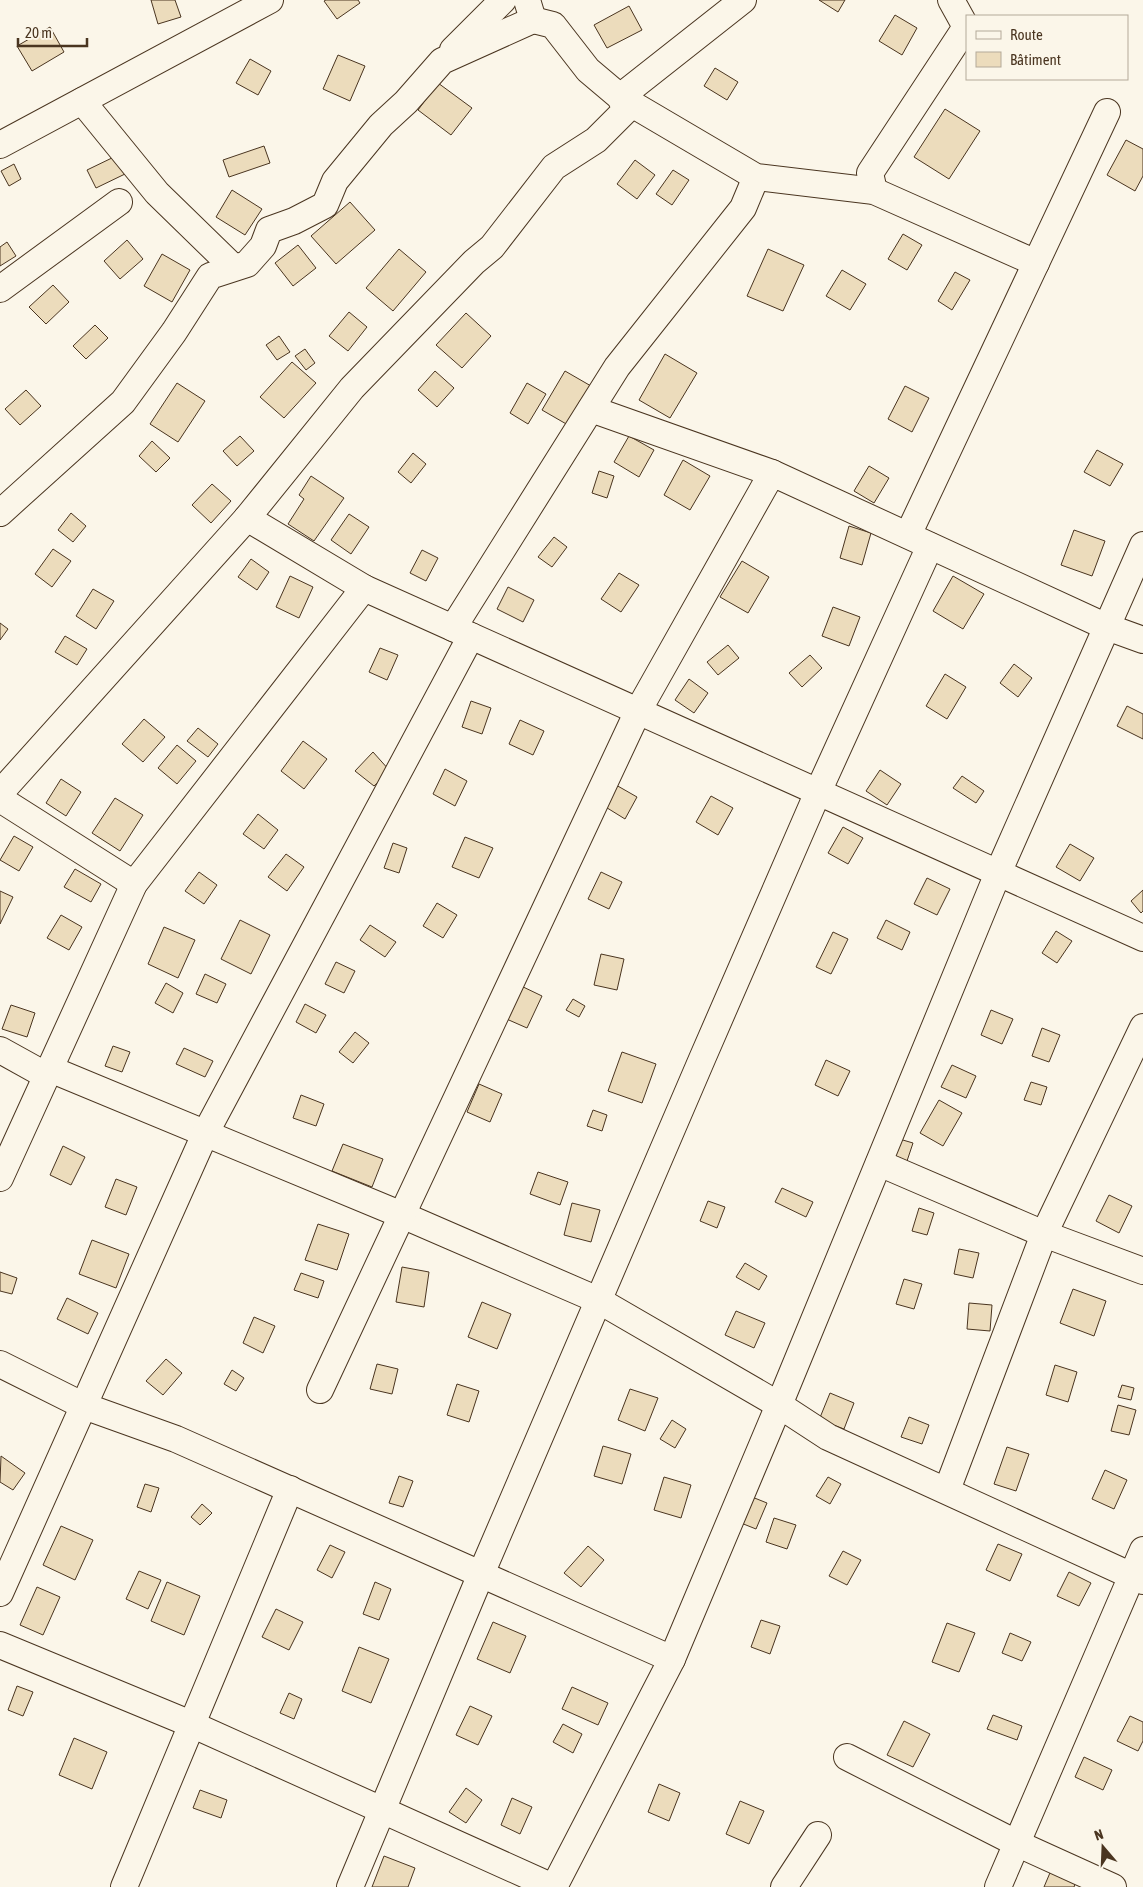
<svg xmlns="http://www.w3.org/2000/svg" width="1143" height="1887" font-family="'Asap Condensed',sans-serif">
  <style>
    .building { fill: #ecdcbc; stroke: #4a3520 }
    .lines { fill: none; stroke-linecap: round; stroke-linejoin: round }
    .minor-casing { stroke: #4a3520; stroke-width: 28 }
    .minor { stroke: #fbf6e9; stroke-width: 26 }
  </style>
  <rect width="100%" height="100%" fill="#fbf6e9"/>
  <g class="building">
    <polygon points="151,0 175,0 181,17 158,24"/>
    <polygon points="326,0 358,0 360,3 337,19 324,1"/>
    <polygon points="819,0 845,0 838,12"/>
    <polygon points="629,6 642,30 607,48 594,25"/>
    <polygon points="895,15 917,28 902,55 879,41"/>
    <polygon points="50,27 64,52 32,71 17,46"/>
    <polygon points="338,55 365,66 350,101 323,89"/>
    <polygon points="250,59 271,71 258,95 236,83"/>
    <polygon points="715,68 738,82 727,100 704,86"/>
    <polygon points="438,83 472,108 451,135 418,110"/>
    <polygon points="945,109 980,131 949,179 914,157"/>
    <polygon points="1126,140 1143,149 1143,176 1135,191 1107,175"/>
    <polygon points="264,146 270,163 229,177 223,160"/>
    <polygon points="116,156 125,174 96,188 87,170"/>
    <polygon points="635,160 655,175 637,199 617,184"/>
    <polygon points="14,164 21,179 9,186 1,171"/>
    <polygon points="673,170 689,180 672,205 656,194"/>
    <polygon points="232,190 262,209 245,235 216,217"/>
    <polygon points="350,202 375,230 336,264 311,236"/>
    <polygon points="903,234 922,245 907,270 888,259"/>
    <polygon points="127,240 143,259 120,279 104,261"/>
    <polygon points="7,242 16,256 0,266 0,247"/>
    <polygon points="298,245 316,268 293,286 275,263"/>
    <polygon points="399,249 426,272 393,311 366,288"/>
    <polygon points="768,249 804,265 783,311 747,296"/>
    <polygon points="162,254 190,270 172,302 144,286"/>
    <polygon points="842,270 866,284 850,310 826,296"/>
    <polygon points="955,272 970,280 952,310 938,301"/>
    <polygon points="53,285 69,302 46,324 29,307"/>
    <polygon points="349,312 367,327 348,351 329,336"/>
    <polygon points="466,313 491,336 462,368 436,345"/>
    <polygon points="95,325 108,338 86,359 73,346"/>
    <polygon points="279,336 290,352 277,360 266,345"/>
    <polygon points="305,349 315,363 306,370 295,356"/>
    <polygon points="665,354 697,373 670,418 639,400"/>
    <polygon points="292,362 316,383 284,418 260,397"/>
    <polygon points="435,371 454,388 437,407 418,390"/>
    <polygon points="565,371 591,386 568,425 542,410"/>
    <polygon points="177,383 205,401 178,442 150,424"/>
    <polygon points="527,383 546,394 528,424 510,413"/>
    <polygon points="905,386 929,398 912,432 888,419"/>
    <polygon points="26,390 41,406 20,425 5,409"/>
    <polygon points="240,436 254,451 237,466 223,451"/>
    <polygon points="629,436 654,450 639,477 614,462"/>
    <polygon points="152,441 170,458 156,472 139,456"/>
    <polygon points="1097,450 1123,464 1110,486 1084,472"/>
    <polygon points="413,453 426,464 411,483 398,472"/>
    <polygon points="683,460 710,476 690,510 664,495"/>
    <polygon points="869,466 889,478 874,503 854,491"/>
    <polygon points="599,471 614,476 607,498 592,493"/>
    <polygon points="311,476 344,498 314,541 288,524 304,499 299,495"/>
    <polygon points="212,484 231,501 211,523 192,505"/>
    <polygon points="71,513 86,526 73,542 58,530"/>
    <polygon points="349,514 369,527 351,554 331,540"/>
    <polygon points="849,526 871,533 862,565 840,558"/>
    <polygon points="1074,530 1105,541 1092,576 1061,565"/>
    <polygon points="554,537 567,547 552,567 538,557"/>
    <polygon points="53,549 71,561 52,587 35,574"/>
    <polygon points="422,550 438,558 426,581 410,573"/>
    <polygon points="251,559 269,572 257,590 238,577"/>
    <polygon points="742,561 769,577 748,613 720,597"/>
    <polygon points="619,573 639,585 621,612 601,599"/>
    <polygon points="290,576 313,587 299,618 276,607"/>
    <polygon points="953,576 984,594 963,629 933,611"/>
    <polygon points="508,587 534,600 523,622 497,609"/>
    <polygon points="93,589 114,601 96,629 76,616"/>
    <polygon points="833,607 860,617 849,646 822,636"/>
    <polygon points="0,623 8,629 0,640"/>
    <polygon points="65,636 87,649 77,665 55,652"/>
    <polygon points="728,645 739,658 718,675 707,662"/>
    <polygon points="380,648 398,655 387,680 369,672"/>
    <polygon points="810,655 822,668 802,687 789,673"/>
    <polygon points="1014,664 1032,678 1018,697 1000,683"/>
    <polygon points="945,674 966,687 947,719 926,706"/>
    <polygon points="689,679 708,693 694,713 675,700"/>
    <polygon points="471,701 491,708 482,734 462,727"/>
    <polygon points="1127,706 1143,714 1143,739 1117,726"/>
    <polygon points="144,719 165,737 143,762 122,744"/>
    <polygon points="520,720 544,731 533,755 509,744"/>
    <polygon points="198,728 218,744 208,757 187,741"/>
    <polygon points="303,741 327,759 304,789 281,771"/>
    <polygon points="177,745 196,761 177,784 158,768"/>
    <polygon points="373,752 390,771 374,786 355,771"/>
    <polygon points="445,769 467,781 455,806 433,794"/>
    <polygon points="880,770 901,784 887,805 866,791"/>
    <polygon points="962,776 984,791 976,803 953,788"/>
    <polygon points="61,779 81,792 66,816 46,803"/>
    <polygon points="616,785 637,797 625,819 604,806"/>
    <polygon points="711,796 733,808 718,835 696,822"/>
    <polygon points="115,798 143,815 120,851 92,833"/>
    <polygon points="258,814 278,830 264,849 243,834"/>
    <polygon points="843,827 863,838 848,864 828,853"/>
    <polygon points="14,836 33,847 19,871 0,860"/>
    <polygon points="465,837 493,848 479,878 452,867"/>
    <polygon points="393,843 407,848 399,873 384,868"/>
    <polygon points="1070,844 1094,858 1080,881 1056,867"/>
    <polygon points="286,854 304,867 287,891 268,877"/>
    <polygon points="75,869 101,884 91,902 64,887"/>
    <polygon points="199,872 217,885 204,904 185,891"/>
    <polygon points="601,872 622,882 609,909 588,899"/>
    <polygon points="927,878 950,889 937,915 914,904"/>
    <polygon points="1143,890 1143,911 1141,913 1131,901"/>
    <polygon points="0,891 13,897 0,924"/>
    <polygon points="437,903 457,915 443,938 423,926"/>
    <polygon points="61,915 82,927 69,950 47,938"/>
    <polygon points="240,920 270,935 251,974 221,959"/>
    <polygon points="886,920 910,932 902,950 877,938"/>
    <polygon points="370,925 396,942 385,957 360,940"/>
    <polygon points="164,927 195,940 178,978 148,964"/>
    <polygon points="1056,931 1072,941 1057,963 1042,953"/>
    <polygon points="833,932 848,939 831,974 816,967"/>
    <polygon points="601,954 624,959 617,990 594,985"/>
    <polygon points="336,962 355,971 344,993 325,984"/>
    <polygon points="205,974 226,984 217,1003 196,994"/>
    <polygon points="166,983 183,993 173,1013 155,1003"/>
    <polygon points="517,984 542,996 527,1028 502,1017"/>
    <polygon points="573,999 585,1006 579,1017 566,1010"/>
    <polygon points="305,1004 326,1015 316,1033 296,1022"/>
    <polygon points="11,1005 35,1013 27,1037 2,1029"/>
    <polygon points="991,1010 1013,1019 1002,1044 981,1035"/>
    <polygon points="1042,1028 1060,1035 1049,1062 1032,1056"/>
    <polygon points="355,1032 369,1043 353,1063 339,1052"/>
    <polygon points="113,1046 130,1052 122,1072 105,1066"/>
    <polygon points="184,1048 213,1061 205,1077 176,1064"/>
    <polygon points="622,1052 656,1064 642,1103 608,1091"/>
    <polygon points="826,1060 850,1071 838,1096 815,1085"/>
    <polygon points="952,1065 976,1076 966,1098 941,1087"/>
    <polygon points="1031,1082 1047,1087 1041,1105 1024,1100"/>
    <polygon points="479,1084 502,1094 490,1122 467,1112"/>
    <polygon points="301,1095 324,1104 316,1126 293,1118"/>
    <polygon points="939,1100 962,1113 943,1146 920,1133"/>
    <polygon points="593,1110 607,1115 602,1131 587,1126"/>
    <polygon points="896,1138 913,1143 907,1161 890,1157"/>
    <polygon points="343,1144 383,1159 372,1187 332,1171"/>
    <polygon points="63,1146 85,1157 71,1185 50,1175"/>
    <polygon points="538,1172 568,1182 560,1205 530,1194"/>
    <polygon points="116,1179 137,1187 126,1215 105,1207"/>
    <polygon points="782,1188 813,1202 806,1217 775,1202"/>
    <polygon points="1109,1195 1132,1206 1119,1233 1096,1221"/>
    <polygon points="708,1201 725,1207 717,1228 700,1221"/>
    <polygon points="572,1203 600,1210 591,1242 564,1235"/>
    <polygon points="919,1208 934,1213 927,1235 912,1231"/>
    <polygon points="318,1224 349,1234 337,1270 305,1260"/>
    <polygon points="92,1240 129,1254 116,1288 79,1274"/>
    <polygon points="959,1249 979,1253 973,1278 954,1274"/>
    <polygon points="745,1263 767,1276 759,1290 736,1277"/>
    <polygon points="402,1267 429,1272 424,1307 396,1302"/>
    <polygon points="0,1272 17,1278 12,1294 0,1291"/>
    <polygon points="301,1273 324,1281 318,1298 294,1290"/>
    <polygon points="904,1279 922,1284 914,1309 896,1304"/>
    <polygon points="1073,1289 1106,1301 1094,1336 1060,1323"/>
    <polygon points="67,1298 98,1313 88,1334 57,1319"/>
    <polygon points="482,1302 511,1314 497,1349 468,1337"/>
    <polygon points="969,1303 992,1305 990,1331 967,1329"/>
    <polygon points="736,1311 765,1323 754,1348 725,1335"/>
    <polygon points="254,1317 275,1326 263,1353 243,1343"/>
    <polygon points="166,1359 182,1373 163,1395 146,1381"/>
    <polygon points="377,1364 398,1369 392,1394 370,1389"/>
    <polygon points="1055,1365 1077,1372 1068,1402 1046,1395"/>
    <polygon points="232,1370 244,1378 236,1391 224,1384"/>
    <polygon points="457,1384 479,1391 469,1422 447,1415"/>
    <polygon points="1122,1385 1134,1388 1131,1400 1118,1397"/>
    <polygon points="630,1389 658,1398 645,1431 618,1420"/>
    <polygon points="830,1393 854,1403 844,1429 819,1420"/>
    <polygon points="1118,1405 1136,1410 1129,1435 1111,1431"/>
    <polygon points="909,1417 929,1425 922,1444 901,1437"/>
    <polygon points="672,1420 686,1429 675,1448 660,1439"/>
    <polygon points="603,1446 631,1454 622,1484 594,1476"/>
    <polygon points="1007,1447 1029,1454 1016,1491 994,1484"/>
    <polygon points="1,1456 25,1473 13,1490 0,1482"/>
    <polygon points="1105,1470 1127,1480 1114,1509 1092,1499"/>
    <polygon points="399,1476 413,1481 403,1507 389,1503"/>
    <polygon points="664,1477 691,1485 681,1518 654,1510"/>
    <polygon points="828,1477 841,1484 830,1504 816,1496"/>
    <polygon points="145,1484 159,1488 151,1512 137,1507"/>
    <polygon points="752,1497 767,1503 756,1529 741,1523"/>
    <polygon points="202,1504 212,1513 200,1525 191,1517"/>
    <polygon points="774,1518 796,1525 787,1549 766,1542"/>
    <polygon points="61,1526 93,1540 75,1580 43,1565"/>
    <polygon points="998,1544 1022,1554 1010,1581 986,1570"/>
    <polygon points="330,1545 345,1552 332,1578 317,1570"/>
    <polygon points="588,1546 604,1560 581,1587 564,1573"/>
    <polygon points="843,1551 861,1560 847,1585 829,1576"/>
    <polygon points="139,1571 161,1580 148,1609 126,1599"/>
    <polygon points="1069,1572 1091,1583 1079,1606 1057,1596"/>
    <polygon points="167,1582 200,1596 184,1635 151,1621"/>
    <polygon points="375,1582 391,1589 379,1620 363,1614"/>
    <polygon points="37,1587 60,1597 43,1635 20,1625"/>
    <polygon points="276,1609 303,1622 289,1650 262,1637"/>
    <polygon points="761,1620 780,1626 770,1654 751,1647"/>
    <polygon points="493,1622 526,1636 510,1673 477,1659"/>
    <polygon points="947,1623 975,1633 959,1672 932,1662"/>
    <polygon points="1010,1633 1031,1642 1022,1661 1002,1653"/>
    <polygon points="359,1647 389,1659 371,1703 342,1691"/>
    <polygon points="17,1686 33,1692 23,1716 8,1710"/>
    <polygon points="572,1687 608,1703 598,1725 562,1709"/>
    <polygon points="289,1693 302,1699 294,1719 280,1713"/>
    <polygon points="470,1706 492,1716 478,1745 456,1735"/>
    <polygon points="993,1715 1022,1726 1017,1740 987,1729"/>
    <polygon points="1130,1716 1143,1722 1143,1741 1138,1751 1117,1741"/>
    <polygon points="904,1721 930,1734 913,1767 887,1755"/>
    <polygon points="563,1724 582,1734 573,1753 553,1742"/>
    <polygon points="74,1738 107,1752 92,1789 59,1775"/>
    <polygon points="1084,1757 1112,1770 1103,1790 1075,1777"/>
    <polygon points="659,1784 680,1793 669,1821 648,1812"/>
    <polygon points="466,1788 482,1800 466,1823 449,1812"/>
    <polygon points="200,1790 227,1800 221,1818 193,1808"/>
    <polygon points="512,1798 532,1807 520,1834 501,1825"/>
    <polygon points="740,1801 764,1811 749,1844 726,1834"/>
    <polygon points="384,1856 415,1868 408,1887 372,1887"/>
    <polygon points="1052,1868 1077,1879 1074,1887 1044,1887"/>
  </g>
  <g class="lines">
    <defs>
      <g id="minor">
        <polyline points="743,0 620,97 756,177 874,191 1036,263"/>
        <polyline points="453,50 503,0"/>
        <polyline points="82,101 157,193 233,267"/>
        <polyline points="0,145 270,0"/>
        <polyline points="874,191 870,173 966,27 951,0"/>
        <polyline points="0,289 119,202"/>
        <polyline points="591,409 772,473"/>
        <polyline points="0,513 123,402 174,332 210,276 247,264 263,246 269,230 294,221 325,205 335,181 381,125 406,102 442,61 533,20 527,0"/>
        <polyline points="247,518 364,588"/>
        <polyline points="908,535 1107,112"/>
        <polyline points="453,628 617,367 743,208 756,177"/>
        <polyline points="0,793 247,518 352,388 474,262 492,247 554,167 596,140 626,110 620,97 588,70 553,25 533,20"/>
        <polyline points="0,799 134,884"/>
        <polyline points="0,1050 47,1076"/>
        <polyline points="50,1069 402,1215 598,1300 779,1405 828,1437 1143,1581"/>
        <polyline points="879,1163 1044,1234 1143,1271"/>
        <polyline points="0,1178 134,884 364,588 1143,938"/>
        <polyline points="0,1364 84,1406 176,1439 672,1659"/>
        <polyline points="320,1390 638,711 772,473 1107,627 1143,640"/>
        <polyline points="947,1490 1044,1234 1143,1027"/>
        <polyline points="0,1593 205,1134 471,636"/>
        <polyline points="0,1645 191,1724 553,1887"/>
        <polyline points="847,1757 1016,1843 1113,1887"/>
        <polyline points="124,1887 290,1489"/>
        <polyline points="350,1887 481,1574 702,1059 818,792 930,546"/>
        <polyline points="554,1887 672,1659 779,1405 998,873 1143,545"/>
        <polyline points="784,1887 818,1835"/>
        <polyline points="998,1887 1143,1550"/>
      </g>
    </defs>
    <use href="#minor" class="minor-casing"/>
    <use href="#minor" class="minor"/>
  </g>
  <rect x="966" y="15" width="162" height="65" fill="#fbf6e9" stroke="#b4a999"/>
  <rect x="976" y="31" width="25" height="8" fill="#fbf6e9" stroke="#b4a999"/>
  <text x="1010" y="40" font-size="15" fill="#4a3520">Route</text>
  <rect x="976" y="52" width="25" height="15" fill="#ecdcbc" stroke="#b4a999"/>
  <text x="1010" y="65" font-size="15" fill="#4a3520">Bâtiment</text>
  <g transform="translate(1103 1847) rotate(341)" stroke="#fbf6e9" stroke-width="4" paint-order="stroke">
  <path d="M0-4L9 19L0 12L-9 19Z" fill="#4a3520"/>
  <text y="-8" font-size="14" font-weight="bold" text-anchor="middle" fill="#4a3520">N</text>
  </g>
  <path d="M18 38v8h69v-8" fill="none" stroke="#4a3520" stroke-width="2.5"/>
  <text x="25" y="38" font-size="15" fill="#4a3520" stroke="#fbf6e9" stroke-width="4" paint-order="stroke">20 m</text>
</svg>
